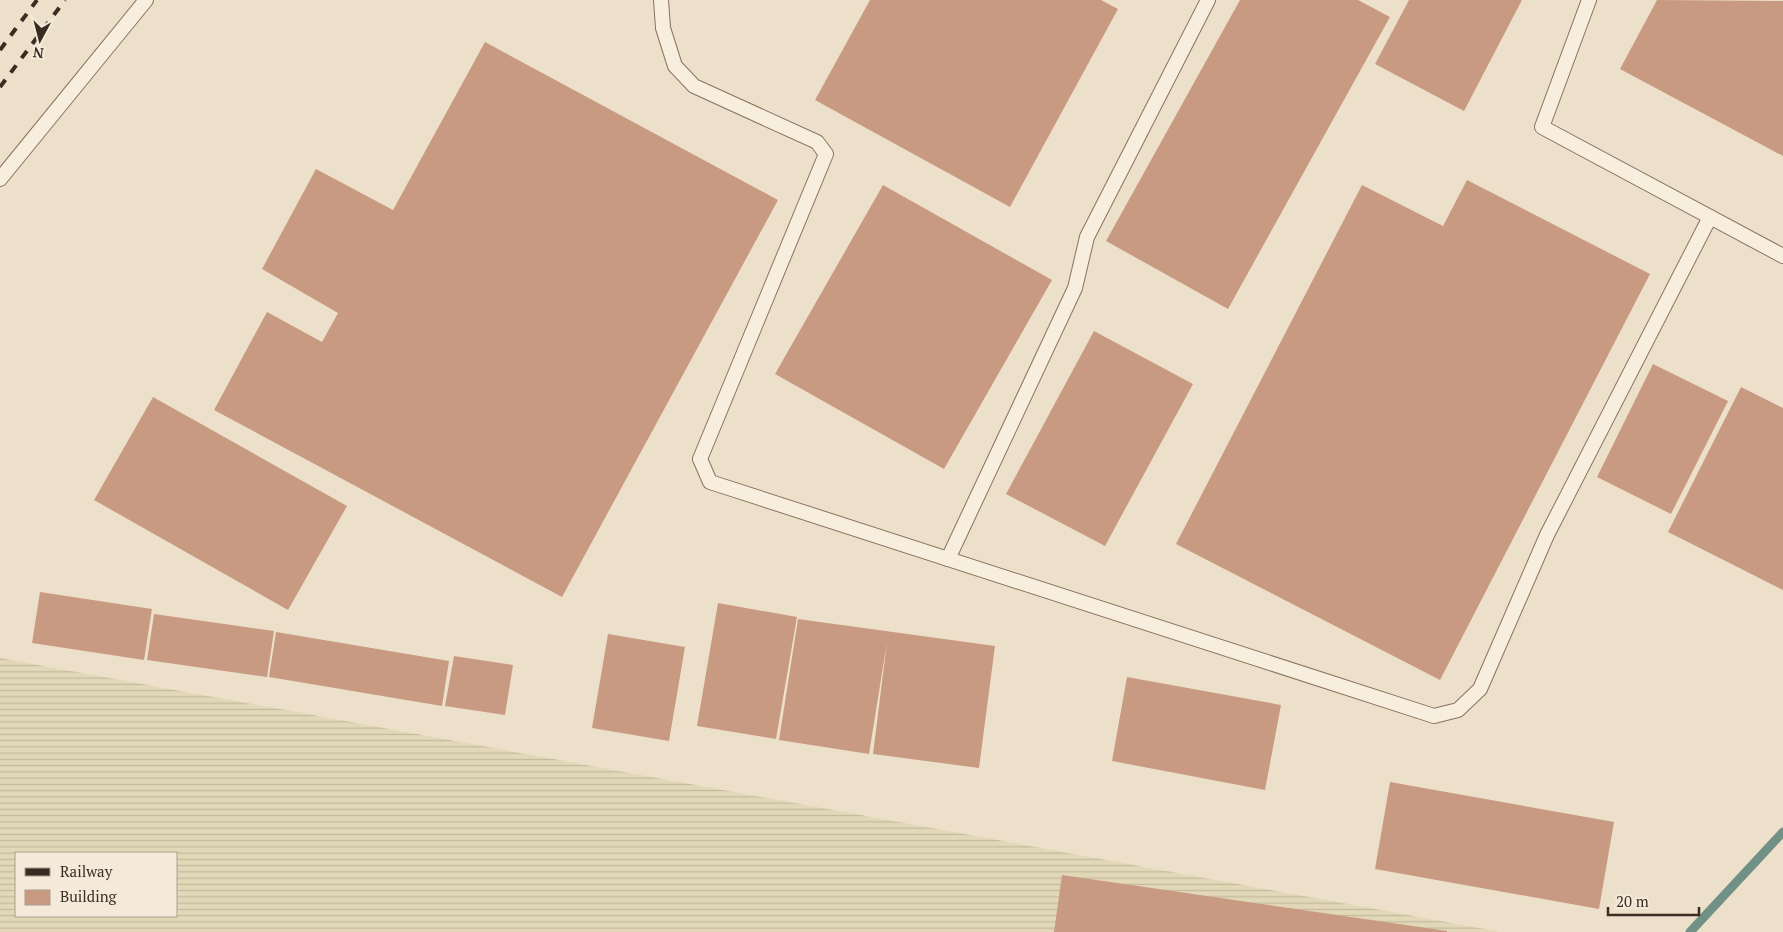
<svg xmlns="http://www.w3.org/2000/svg" width="1783" height="932" font-family="'PT Serif',serif">
  <style>
    .farmland { fill: url(#farmland-rules); fill-rule: evenodd }
    .lines { fill: none; stroke-linecap: round; stroke-linejoin: round }
    .stream { stroke: #719086; stroke-width: 9 }
    .building { fill: #c99a82 }
    .service-casing { stroke: #89725f; stroke-width: 16 }
    .service { stroke: #f8eedd; stroke-width: 14 }
    .rail { stroke: #3a2c22; stroke-width: 4; stroke-dasharray: 9 9; stroke-linecap: butt }
  </style>
  <defs>
    <pattern id="farmland-rules" width="6" height="5" patternUnits="userSpaceOnUse" patternTransform="scale(1.25)"><rect width="6" height="5" fill="#e2d8b8"/><path d="M0 2.5h6" fill="none" stroke="#c3ba9e"/></pattern>
  </defs>
  <rect width="100%" height="100%" fill="#ede0ca"/>
  <path class="farmland" d="M0,658L1501,932H0ZM16,853H176V916H16Z"/>
  <g class="lines">
    <polyline class="stream" points="1690,932 1783,832"/>
  </g>
  <g class="building">
    <polygon points="870,0 1101,0 1118,9 1010,207 815,100"/>
    <polygon points="1240,0 1358,0 1390,17 1228,309 1106,241"/>
    <polygon points="1409,0 1522,0 1464,111 1375,64"/>
    <polygon points="1657,0 1783,1 1783,156 1620,69"/>
    <polygon points="485,42 778,200 562,597 214,410 267,312 322,342 338,313 262,269 316,169 393,210"/>
    <polygon points="1467,180 1650,274 1440,680 1176,544 1362,185 1443,226"/>
    <polygon points="883,185 1052,280 944,469 775,374"/>
    <polygon points="1094,331 1193,384 1105,546 1006,494"/>
    <polygon points="1653,364 1728,401 1671,514 1597,477"/>
    <polygon points="1741,387 1783,408 1783,590 1668,532"/>
    <polygon points="153,397 347,506 288,610 94,500"/>
    <polygon points="40,592 152,609 144,660 32,643"/>
    <polygon points="718,603 797,617 776,739 697,726"/>
    <polygon points="154,614 274,631 267,677 147,660"/>
    <polygon points="798,619 995,646 979,768 873,754 887,642 869,754 779,740"/>
    <polygon points="276,632 449,661 442,706 269,677"/>
    <polygon points="608,634 685,647 669,741 592,728"/>
    <polygon points="454,656 513,665 505,715 445,706"/>
    <polygon points="1127,677 1281,705 1265,790 1112,761"/>
    <polygon points="1390,782 1614,822 1599,909 1375,869"/>
    <polygon points="1062,875 1447,931 1447,932 1054,932"/>
  </g>
  <g class="lines">
    <defs>
      <g id="service">
        <polyline points="661,0 663,28 675,66 694,86 817,142 826,154 700,459 710,482 1434,716 1458,710 1480,689 1547,535 1710,217"/>
        <polyline points="1589,0 1542,127 1783,256"/>
        <polyline points="0,179 146,0"/>
        <polyline points="948,559 1075,288 1087,237 1208,0"/>
      </g>
    </defs>
    <use href="#service" class="service-casing"/>
    <use href="#service" class="service"/>
    <g class="rail">
      <polyline points="0,50 37,0"/>
      <polyline points="0,87 65,0"/>
    </g>
  </g>
  <rect x="15" y="852" width="162" height="65" fill="#f5ead9" stroke="#aa9e90"/>
  <rect x="25" y="868" width="25" height="8" fill="#3a2c22" stroke="#aa9e90"/>
  <text x="60" y="877" font-size="15" fill="#3a2c22">Railway</text>
  <rect x="25" y="890" width="25" height="15" fill="#c99a82" stroke="#aa9e90"/>
  <text x="60" y="902" font-size="15" fill="#3a2c22">Building</text>
  <g transform="translate(40 40) rotate(187)" stroke="#f5ead9" stroke-width="4" paint-order="stroke">
  <path d="M0-4L9 19L0 12L-9 19Z" fill="#3a2c22"/>
  <text y="-8" font-size="14" font-weight="bold" text-anchor="middle" fill="#3a2c22">N</text>
  </g>
  <path d="M1608 907v8h91v-8" fill="none" stroke="#3a2c22" stroke-width="2.5"/>
  <text x="1616" y="907" font-size="15" fill="#3a2c22" stroke="#f5ead9" stroke-width="4" paint-order="stroke">20 m</text>
</svg>
